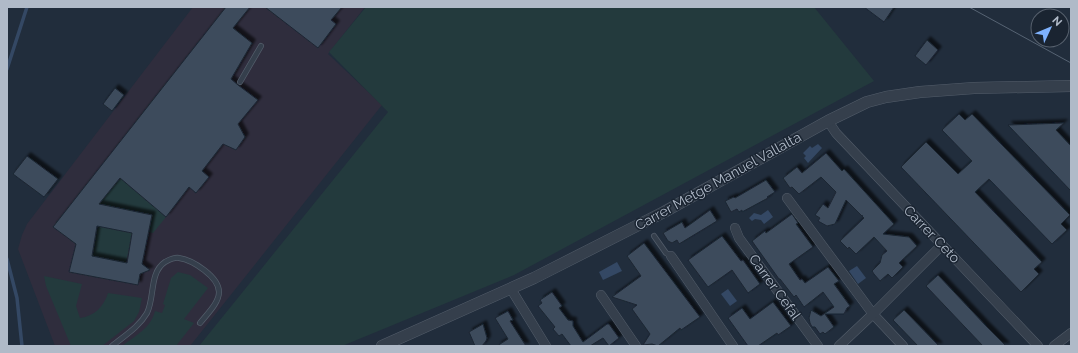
<svg xmlns="http://www.w3.org/2000/svg" width="1078" height="353" font-family="Raleway,sans-serif">
  <style>
    .medical { fill: #2f2d3d }
    .green { fill: #233a3d }
    .water { fill: #344864 }
    .lines { fill: none; stroke-linecap: round; stroke-linejoin: round }
    .stream { stroke: #344864; stroke-width: 3.5 }
    .building { fill: #3d4b5b; stroke: #1c2633; fill-rule: evenodd; filter: url(#shadow) }
    .service-casing { stroke: #535d6a; stroke-width: 6 }
    .minor-casing { stroke: #535d6a; stroke-width: 10 }
    .tertiary-casing { stroke: #535d6a; stroke-width: 12 }
    .service { stroke: #353f4c; stroke-width: 4.5 }
    .minor { stroke: #353f4c; stroke-width: 9 }
    .tertiary { stroke: #353f4c; stroke-width: 11 }
    .tram { stroke: #566373; stroke-width: 1 }
    .labels { text-anchor: middle; dominant-baseline: central; stroke-width: 3; stroke-linejoin: round; paint-order: stroke }
    .street-label { font-size: 14px; fill: #b0bac8; stroke: #1a2431 }
  </style>
  <defs>
    <filter id="shadow"><feDropShadow dx="3.5" dy="-3.5" stdDeviation="1" flood-color="#0009"/></filter>
  </defs>
  <rect width="100%" height="100%" fill="#212d3c"/>
  <polygon class="medical" points="193,7 365,7 328,54 382,105 190,346 55,346 18,249 22,235 27,224"/>
  <g class="green">
    <polygon points="366,7 814,7 874,81 514,275 342,346 199,346 388,112 329,52"/>
    <polygon points="120,178 166,217 153,233 149,232 152,216 99,204"/>
    <polygon points="97,226 132,233 126,263 92,256"/>
    <path d="M178,272L190,275L208,288L184,319L194,323L176,346H122C135,336 151,328 155,311L162,313L165,305L163,304L171,278Z"/>
    <path d="M44,276L82,284L76,306L80,318C95,316 104,306 108,293L142,298L139,312L134,321L102,346H71L46,286Z"/>
  </g>
  <g class="water">
    <polygon points="818,144 822,148 808,163 804,158 806,156 803,153 810,146 812,148"/>
    <polygon points="768,210 773,217 764,224 761,220 755,219 752,221 749,218 754,213 761,215"/>
    <polygon points="617,262 622,271 603,280 599,272"/>
    <polygon points="857,266 866,278 858,284 849,271"/>
    <polygon points="728,289 737,301 730,306 721,294"/>
  </g>
  <g class="lines">
    <g class="stream">
      <polyline points="7,69 27,7"/>
      <polyline points="7,259 17,298 22,346"/>
    </g>
  </g>
  <g class="building">
    <path d="M226,7H250L233,28L252,43L231,79L238,85L258,100L238,124L245,137L236,150L223,144L202,171L209,177L196,193L189,187L166,217L120,178L99,204L152,215L142,264L150,270L140,274L138,285L69,272L76,244L53,227ZM97,226L132,233L127,263L92,256Z"/>
    <polygon points="265,7 342,7 331,20 336,24 318,48"/>
    <polygon points="864,7 894,7 884,22"/>
    <polygon points="927,40 938,50 926,65 915,56"/>
    <polygon points="115,88 124,95 112,111 103,104"/>
    <polygon points="959,114 965,120 972,114 1070,215 1061,224 1067,230 1052,244 989,179 975,192 1042,262 1034,269 1039,274 1021,292 901,167 926,142 958,174 972,161 942,130"/>
    <polygon points="1064,123 1056,130 1071,146 1071,191 1008,125"/>
    <polygon points="826,153 842,171 844,169 894,224 883,234 909,237 917,246 899,263 903,267 892,278 888,274 880,281 874,274 872,271 880,263 882,255 887,251 874,237 856,254 849,247 848,249 840,241 864,218 862,216 863,216 862,216 846,200 835,224 827,226 818,221 820,218 815,215 823,204 828,208 836,192 821,177 799,194 792,187 790,188 783,178 797,167 802,173"/>
    <polygon points="27,156 58,179 44,197 13,174"/>
    <polygon points="766,180 775,192 767,197 768,198 742,212 742,210 739,212 737,209 731,212 725,201 734,197 735,198"/>
    <polygon points="710,210 717,221 679,244 677,240 672,243 668,241 663,233 682,222 685,228"/>
    <polygon points="792,214 798,223 796,224 813,247 789,264 800,280 802,279 805,283 828,267 839,281 834,284 850,306 847,308 844,314 825,314 834,327 825,334 823,332 820,334 815,327 812,327 810,323 809,318 811,310 821,316 834,307 823,292 804,307 796,295 794,297 780,279 779,279 752,241 765,231 766,233"/>
    <polygon points="722,236 741,261 743,260 760,284 748,293 732,270 708,287 688,260"/>
    <polygon points="644,243 700,317 681,330 680,328 658,346 652,344 643,345 650,334 632,309 637,305 612,297 641,276 627,256"/>
    <polygon points="938,275 987,327 1006,346 983,346 926,286"/>
    <polygon points="552,292 562,306 559,308 568,320 573,321 573,326 583,342 607,324 609,324 619,338 609,346 603,338 590,346 571,346 562,334 559,336 553,329 555,327 538,306 542,303 540,300"/>
    <polygon points="773,302 791,326 778,335 777,333 758,346 748,346 728,318 742,308 750,319"/>
    <polygon points="904,310 939,346 918,346 893,320"/>
    <polygon points="508,311 513,320 510,321 526,346 497,346 508,339 495,318"/>
    <polygon points="483,324 487,338 486,341 482,346 475,346 469,332"/>
  </g>
  <g class="lines">
    <defs>
      <g id="service">
        <polyline points="240,82 261,46"/>
        <polyline points="654,236 666,253 671,256"/>
        <path d="M112,346C124,336 139,327 147,313C155,297 149,273 165,262C169,260 174,257 179,258C193,260 219,277 219,292C219,303 207,314 200,323"/>
      </g>
      <g id="minor">
        <polyline points="828,121 836,133 1038,346"/>
        <polyline points="787,198 873,314 903,346"/>
        <polyline points="735,228 739,238 818,346"/>
        <polyline points="671,256 733,346"/>
        <polyline points="511,289 546,346"/>
        <polyline points="601,295 636,346"/>
        <polyline points="839,346 873,314 942,245"/>
        <polyline points="1054,346 1071,333"/>
      </g>
      <polyline id="tertiary" points="382,346 534,278 664,212 828,121 867,102 886,97 920,92 974,88 1071,86"/>
    </defs>
    <use href="#service" class="service-casing"/>
    <use href="#minor" class="minor-casing"/>
    <use href="#tertiary" class="tertiary-casing"/>
    <use href="#service" class="service"/>
    <use href="#minor" class="minor"/>
    <use href="#tertiary" class="tertiary"/>
    <polyline class="tram" points="969,7 1071,63"/>
  </g>
  <g class="labels">
    <g class="street-label">
      <text transform="translate(718 181) rotate(-29)">Carrer Metge Manuel Vallalta</text>
      <text transform="translate(932 234) rotate(46)">Carrer Ceto</text>
      <text transform="translate(775 287) rotate(54)">Carrer Cefal</text>
    </g>
  </g>
  <rect width="1078" height="353" fill="none" stroke="#b0bac8" stroke-width="16"/>
  <g transform="translate(1050 28) rotate(46)"><circle r="19" fill="#1a2431" stroke="#56606d"/>
  <path d="M0-3L7 15L0 10L-7 15Z" fill="#7fb2fd"/>
  <text y="-6" font-size="11" font-weight="bold" text-anchor="middle" fill="#b0bac8">N</text>
  </g>
</svg>
